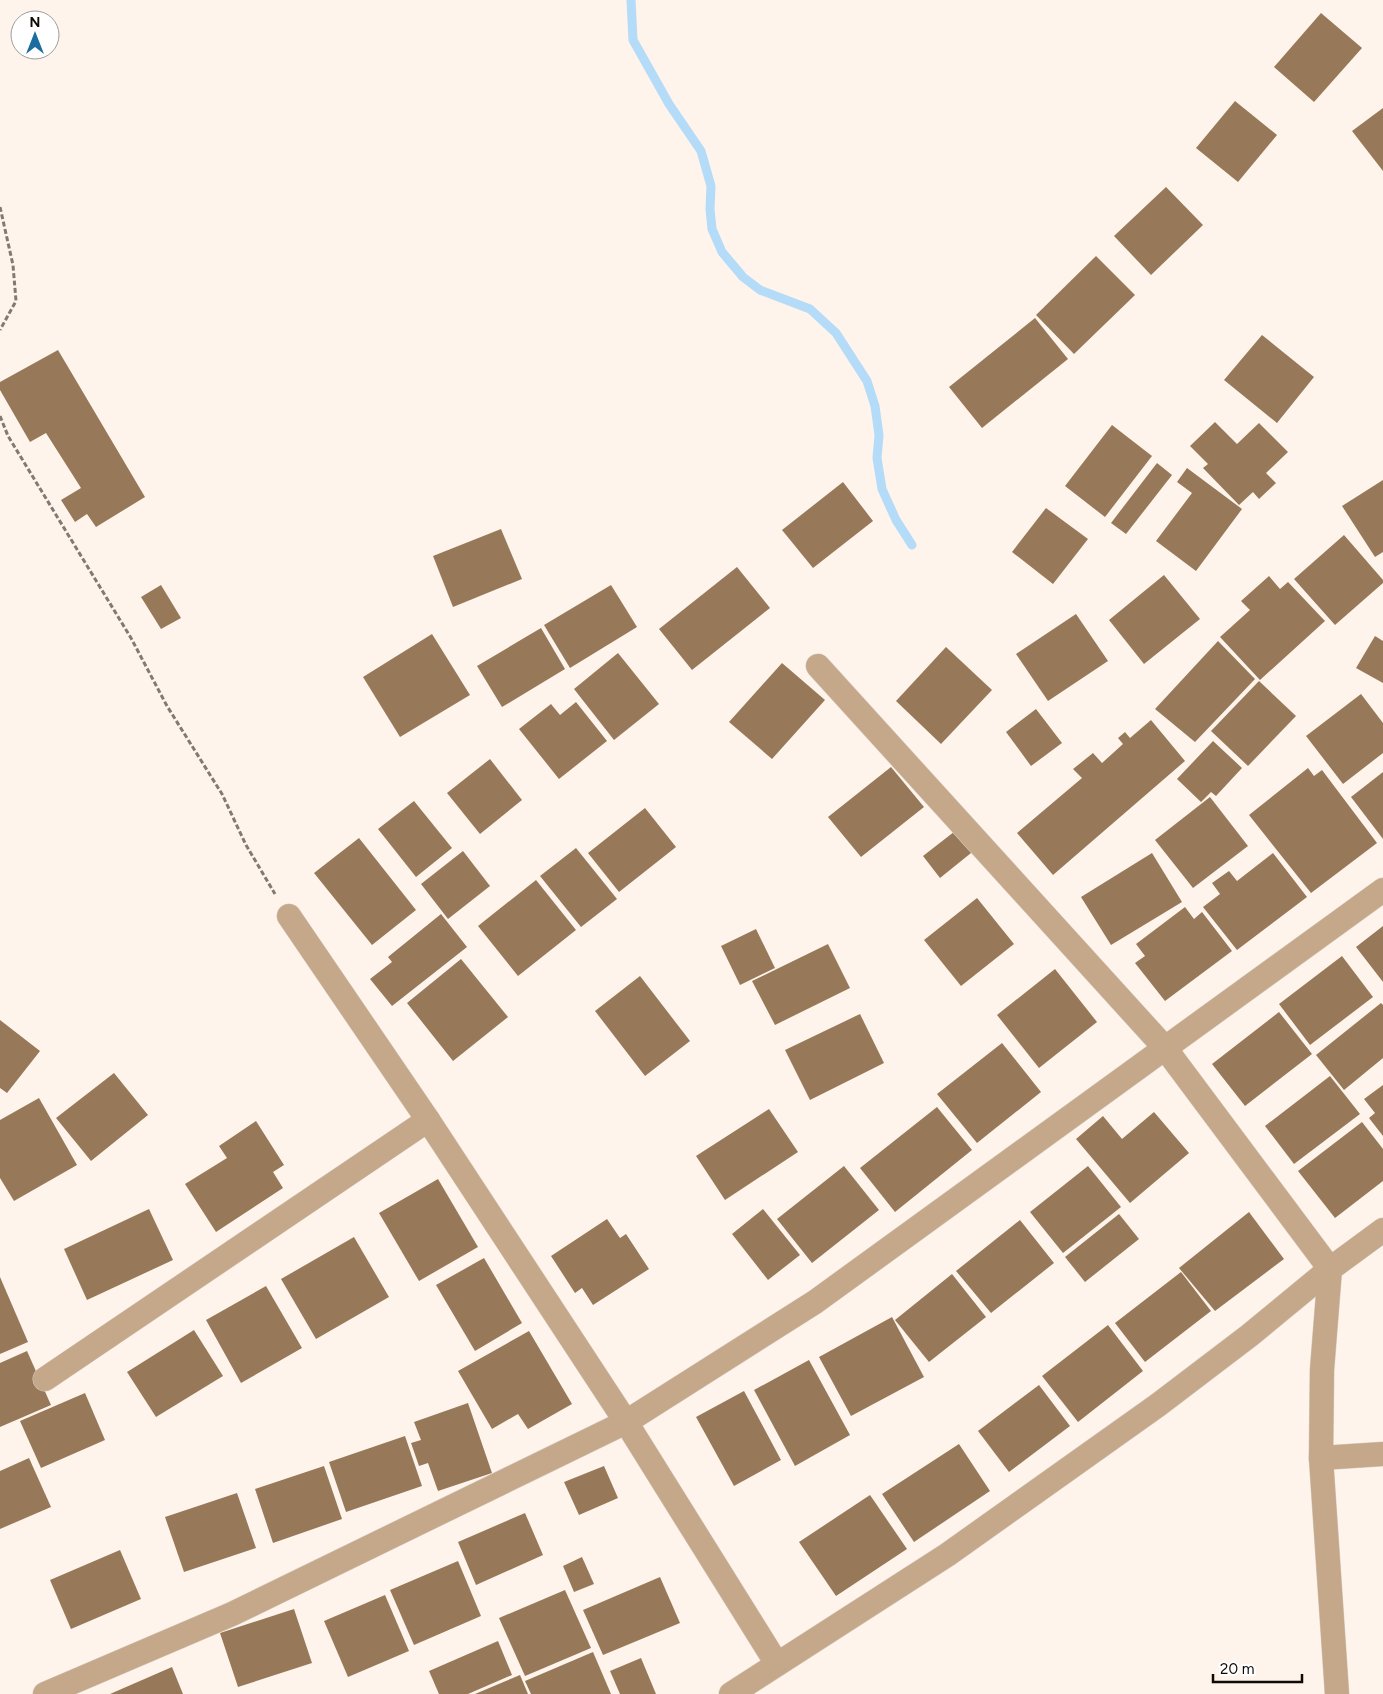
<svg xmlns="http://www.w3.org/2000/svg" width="1383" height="1694" font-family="Figtree,sans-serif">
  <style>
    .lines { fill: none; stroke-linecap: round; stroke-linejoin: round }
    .stream { stroke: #b4dbf8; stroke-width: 9 }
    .building { fill: #97795a }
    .minor-casing { stroke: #d8cfc6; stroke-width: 25 }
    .path { stroke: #817a74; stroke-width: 3; stroke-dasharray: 5 2.5; stroke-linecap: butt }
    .minor { stroke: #c5a88a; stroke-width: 24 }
  </style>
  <rect width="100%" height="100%" fill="#fef4eb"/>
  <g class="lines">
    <polyline class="stream" points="631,0 633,40 669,104 701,151 711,186 710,209 712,229 722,252 743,277 760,290 810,309 836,333 867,381 875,406 879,435 877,458 882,489 896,520 912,545"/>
  </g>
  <g class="building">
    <polygon points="1321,13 1362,48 1314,102 1274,67"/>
    <polygon points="1235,101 1277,135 1238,182 1196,148"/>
    <polygon points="1383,108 1383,171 1352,131"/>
    <polygon points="1166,187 1203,225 1151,275 1114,236"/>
    <polygon points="1096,256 1135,295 1074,354 1036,315"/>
    <polygon points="1035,318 1068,359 982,428 949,387"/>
    <polygon points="1262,335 1314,377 1277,423 1224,380"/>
    <polygon points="58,350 145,497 96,527 87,514 75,522 61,500 81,488 46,433 30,442 0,390 0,382"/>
    <polygon points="1215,422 1237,444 1259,423 1288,452 1266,473 1276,483 1259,499 1253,492 1239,505 1203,468 1208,464 1190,446"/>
    <polygon points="1112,425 1152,456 1105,517 1065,486"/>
    <polygon points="1157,463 1172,475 1126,534 1111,523"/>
    <polygon points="1187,468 1242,509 1196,571 1156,541 1192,493 1177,482"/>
    <polygon points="1383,480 1383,552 1375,557 1342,506"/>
    <polygon points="843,482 873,521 813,568 782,530"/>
    <polygon points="1046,508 1088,539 1053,584 1012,552"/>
    <polygon points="501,529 522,579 453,607 433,556"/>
    <polygon points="1344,535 1383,580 1383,583 1335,625 1294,579"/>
    <polygon points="737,567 770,608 692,670 659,629"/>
    <polygon points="1164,575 1200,619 1144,664 1109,620"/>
    <polygon points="1269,576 1280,589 1288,582 1325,621 1260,680 1220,637 1250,610 1241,601"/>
    <polygon points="161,585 181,618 161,629 141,597"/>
    <polygon points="611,585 637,627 570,668 544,625"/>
    <polygon points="1076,614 1108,661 1048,701 1016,654"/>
    <polygon points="541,628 565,669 502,707 477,666"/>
    <polygon points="432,634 470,695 400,737 363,677"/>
    <polygon points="1375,636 1383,641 1383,683 1356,668"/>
    <polygon points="1218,641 1255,679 1195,742 1155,709"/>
    <polygon points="946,647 992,690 941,744 896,701"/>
    <polygon points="618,653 659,704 614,740 574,689"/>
    <polygon points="782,663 825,700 772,759 729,722"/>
    <polygon points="1259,681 1296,716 1248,766 1211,731"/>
    <polygon points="1361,694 1383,723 1383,753 1343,784 1306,736"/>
    <polygon points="576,702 607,741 559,779 519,729 551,704 560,715"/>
    <polygon points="1036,709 1062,743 1031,766 1006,732"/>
    <polygon points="1151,720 1185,761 1053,875 1017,833 1082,778 1073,769 1093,753 1102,763 1123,744 1118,738 1125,732 1130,738"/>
    <polygon points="1213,741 1242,768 1216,796 1211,792 1201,802 1177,779"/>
    <polygon points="490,759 522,800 480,834 447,793"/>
    <polygon points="891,767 924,807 861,857 828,817"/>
    <polygon points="1308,768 1314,776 1322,770 1377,843 1311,893 1249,815"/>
    <polygon points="1383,772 1383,839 1351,797"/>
    <polygon points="1210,797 1248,846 1193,888 1155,840"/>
    <polygon points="414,801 452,848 416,877 378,829"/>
    <polygon points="645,808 676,847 619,892 588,853"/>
    <polygon points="959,828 976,849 940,878 923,856"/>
    <polygon points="359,838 416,910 372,945 314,873"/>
    <polygon points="576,848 617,899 581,927 540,876"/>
    <polygon points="463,851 490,886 448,919 421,884"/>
    <polygon points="1152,853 1182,902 1111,945 1081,897"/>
    <polygon points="1273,853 1307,897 1237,950 1203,907 1220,894 1212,883 1229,871 1237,881"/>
    <polygon points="536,880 576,930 518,976 478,926"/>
    <polygon points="977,898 1014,944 961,986 924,940"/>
    <polygon points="1185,907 1194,919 1202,912 1232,951 1165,1001 1135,963 1145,956 1136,944"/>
    <polygon points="441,914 467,947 392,1006 370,979 392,962 388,957"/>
    <polygon points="1383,926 1383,982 1356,947"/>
    <polygon points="756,929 775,968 740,985 721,946"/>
    <polygon points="828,944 850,988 775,1025 752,981"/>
    <polygon points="1342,956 1373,997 1310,1045 1279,1004"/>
    <polygon points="461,959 508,1017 453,1061 407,1003"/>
    <polygon points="1055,969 1097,1022 1039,1068 997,1015"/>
    <polygon points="640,976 690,1041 645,1076 595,1011"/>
    <polygon points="1381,1003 1383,1005 1383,1058 1344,1090 1316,1055"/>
    <polygon points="1279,1012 1312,1054 1245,1106 1212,1064"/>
    <polygon points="860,1014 884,1063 810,1100 785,1050"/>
    <polygon points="0,1020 40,1051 7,1093 0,1088"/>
    <polygon points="1002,1043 1041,1092 977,1143 937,1094"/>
    <polygon points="114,1073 148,1115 91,1161 56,1118"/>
    <polygon points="1330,1076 1360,1114 1294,1164 1265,1126"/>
    <polygon points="1383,1085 1383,1136 1369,1118 1375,1113 1364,1099"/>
    <polygon points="39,1098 77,1165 14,1201 0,1178 0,1120"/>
    <polygon points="937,1107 972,1150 895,1212 860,1168"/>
    <polygon points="769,1109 798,1152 725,1200 696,1156"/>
    <polygon points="1154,1112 1189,1153 1130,1203 1076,1139 1103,1116 1122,1139"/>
    <polygon points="256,1121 284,1165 273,1172 283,1188 216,1232 185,1184 227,1158 219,1146"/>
    <polygon points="1362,1122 1383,1149 1383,1181 1335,1218 1298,1171"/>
    <polygon points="844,1166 879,1210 812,1263 777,1219"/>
    <polygon points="1088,1166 1121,1207 1063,1253 1030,1212"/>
    <polygon points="438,1179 478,1247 419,1281 379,1213"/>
    <polygon points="149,1209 173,1260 87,1300 64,1249"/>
    <polygon points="763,1209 800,1255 768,1280 732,1234"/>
    <polygon points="1249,1212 1284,1259 1215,1311 1179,1268"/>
    <polygon points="1119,1214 1139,1239 1085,1282 1065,1257"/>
    <polygon points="607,1219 620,1238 626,1234 649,1269 593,1305 582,1288 575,1293 551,1256"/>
    <polygon points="1020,1220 1054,1263 991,1313 956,1271"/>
    <polygon points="354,1237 389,1297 316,1339 281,1279"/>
    <polygon points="484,1258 522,1323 475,1351 436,1285"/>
    <polygon points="1181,1272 1211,1311 1145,1362 1115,1323"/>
    <polygon points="952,1274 986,1317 929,1362 895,1320"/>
    <polygon points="0,1277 28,1342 0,1354"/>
    <polygon points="266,1286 302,1348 241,1383 206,1320"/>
    <polygon points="892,1317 924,1377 851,1416 819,1357"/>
    <polygon points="1108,1325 1143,1371 1078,1422 1042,1376"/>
    <polygon points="194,1330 223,1376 156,1417 127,1372"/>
    <polygon points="529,1331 572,1404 528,1429 518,1414 492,1429 458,1371"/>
    <polygon points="27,1351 51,1405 0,1427 0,1363"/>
    <polygon points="809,1360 850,1435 795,1466 754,1390"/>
    <polygon points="1039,1385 1070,1426 1009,1472 978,1431"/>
    <polygon points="744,1391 781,1460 734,1486 696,1417"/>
    <polygon points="85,1393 105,1440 41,1468 20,1421"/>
    <polygon points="468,1403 492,1473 438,1491 428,1463 419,1466 411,1443 421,1440 414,1422"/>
    <polygon points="405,1436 422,1486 346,1512 329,1462"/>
    <polygon points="959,1444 990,1491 914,1542 882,1494"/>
    <polygon points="29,1458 51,1507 0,1529 0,1471"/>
    <polygon points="324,1466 342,1519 273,1543 255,1489"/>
    <polygon points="604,1466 618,1498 579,1515 564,1482"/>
    <polygon points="237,1493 256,1548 184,1572 165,1517"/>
    <polygon points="870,1495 907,1549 836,1596 799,1542"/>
    <polygon points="525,1513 543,1555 476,1585 458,1542"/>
    <polygon points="120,1550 141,1599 71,1629 50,1580"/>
    <polygon points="582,1557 594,1584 574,1592 563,1566"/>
    <polygon points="458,1561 481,1616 414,1645 390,1590"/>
    <polygon points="660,1577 680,1623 603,1655 583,1610"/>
    <polygon points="565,1590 591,1648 525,1676 499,1618"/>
    <polygon points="385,1595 409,1651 348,1677 324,1621"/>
    <polygon points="294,1609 312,1663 238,1687 220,1633"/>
    <polygon points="498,1641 512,1675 468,1694 439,1694 429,1671"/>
    <polygon points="593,1652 611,1694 531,1694 525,1681"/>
    <polygon points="641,1658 656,1694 620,1694 610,1671"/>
    <polygon points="172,1667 183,1694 110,1694"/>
    <polygon points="520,1675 528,1694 475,1694"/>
  </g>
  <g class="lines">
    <defs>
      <g id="minor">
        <polyline points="818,666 1165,1048 1330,1269 1322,1370 1321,1458 1337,1694"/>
        <polyline points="289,916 428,1120 626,1422 777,1664"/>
        <polyline points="45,1379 428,1120"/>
        <polyline points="1321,1458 1383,1454"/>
        <polyline points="45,1694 232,1614 626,1422 815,1302 1383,890"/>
        <polyline points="731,1694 947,1555 1158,1405 1250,1335 1330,1269 1383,1230"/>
      </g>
    </defs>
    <use href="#minor" class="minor-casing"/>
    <g class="path">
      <polyline points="0,207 13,265 16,301 0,330"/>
      <polyline points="0,416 8,436 131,638 167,706 222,794 246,845 275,894"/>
    </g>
    <use href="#minor" class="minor"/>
  </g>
  <g transform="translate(35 35)"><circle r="24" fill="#ffffff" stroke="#9f9d9b"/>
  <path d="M0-4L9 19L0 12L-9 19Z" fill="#1c6d9f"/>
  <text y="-8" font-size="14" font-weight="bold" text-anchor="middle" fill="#0f0a06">N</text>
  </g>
  <path d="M1213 1674v8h89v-8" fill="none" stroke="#0f0a06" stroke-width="2.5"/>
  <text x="1220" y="1674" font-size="15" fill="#0f0a06" stroke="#ffffff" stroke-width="4" paint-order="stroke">20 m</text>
</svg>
